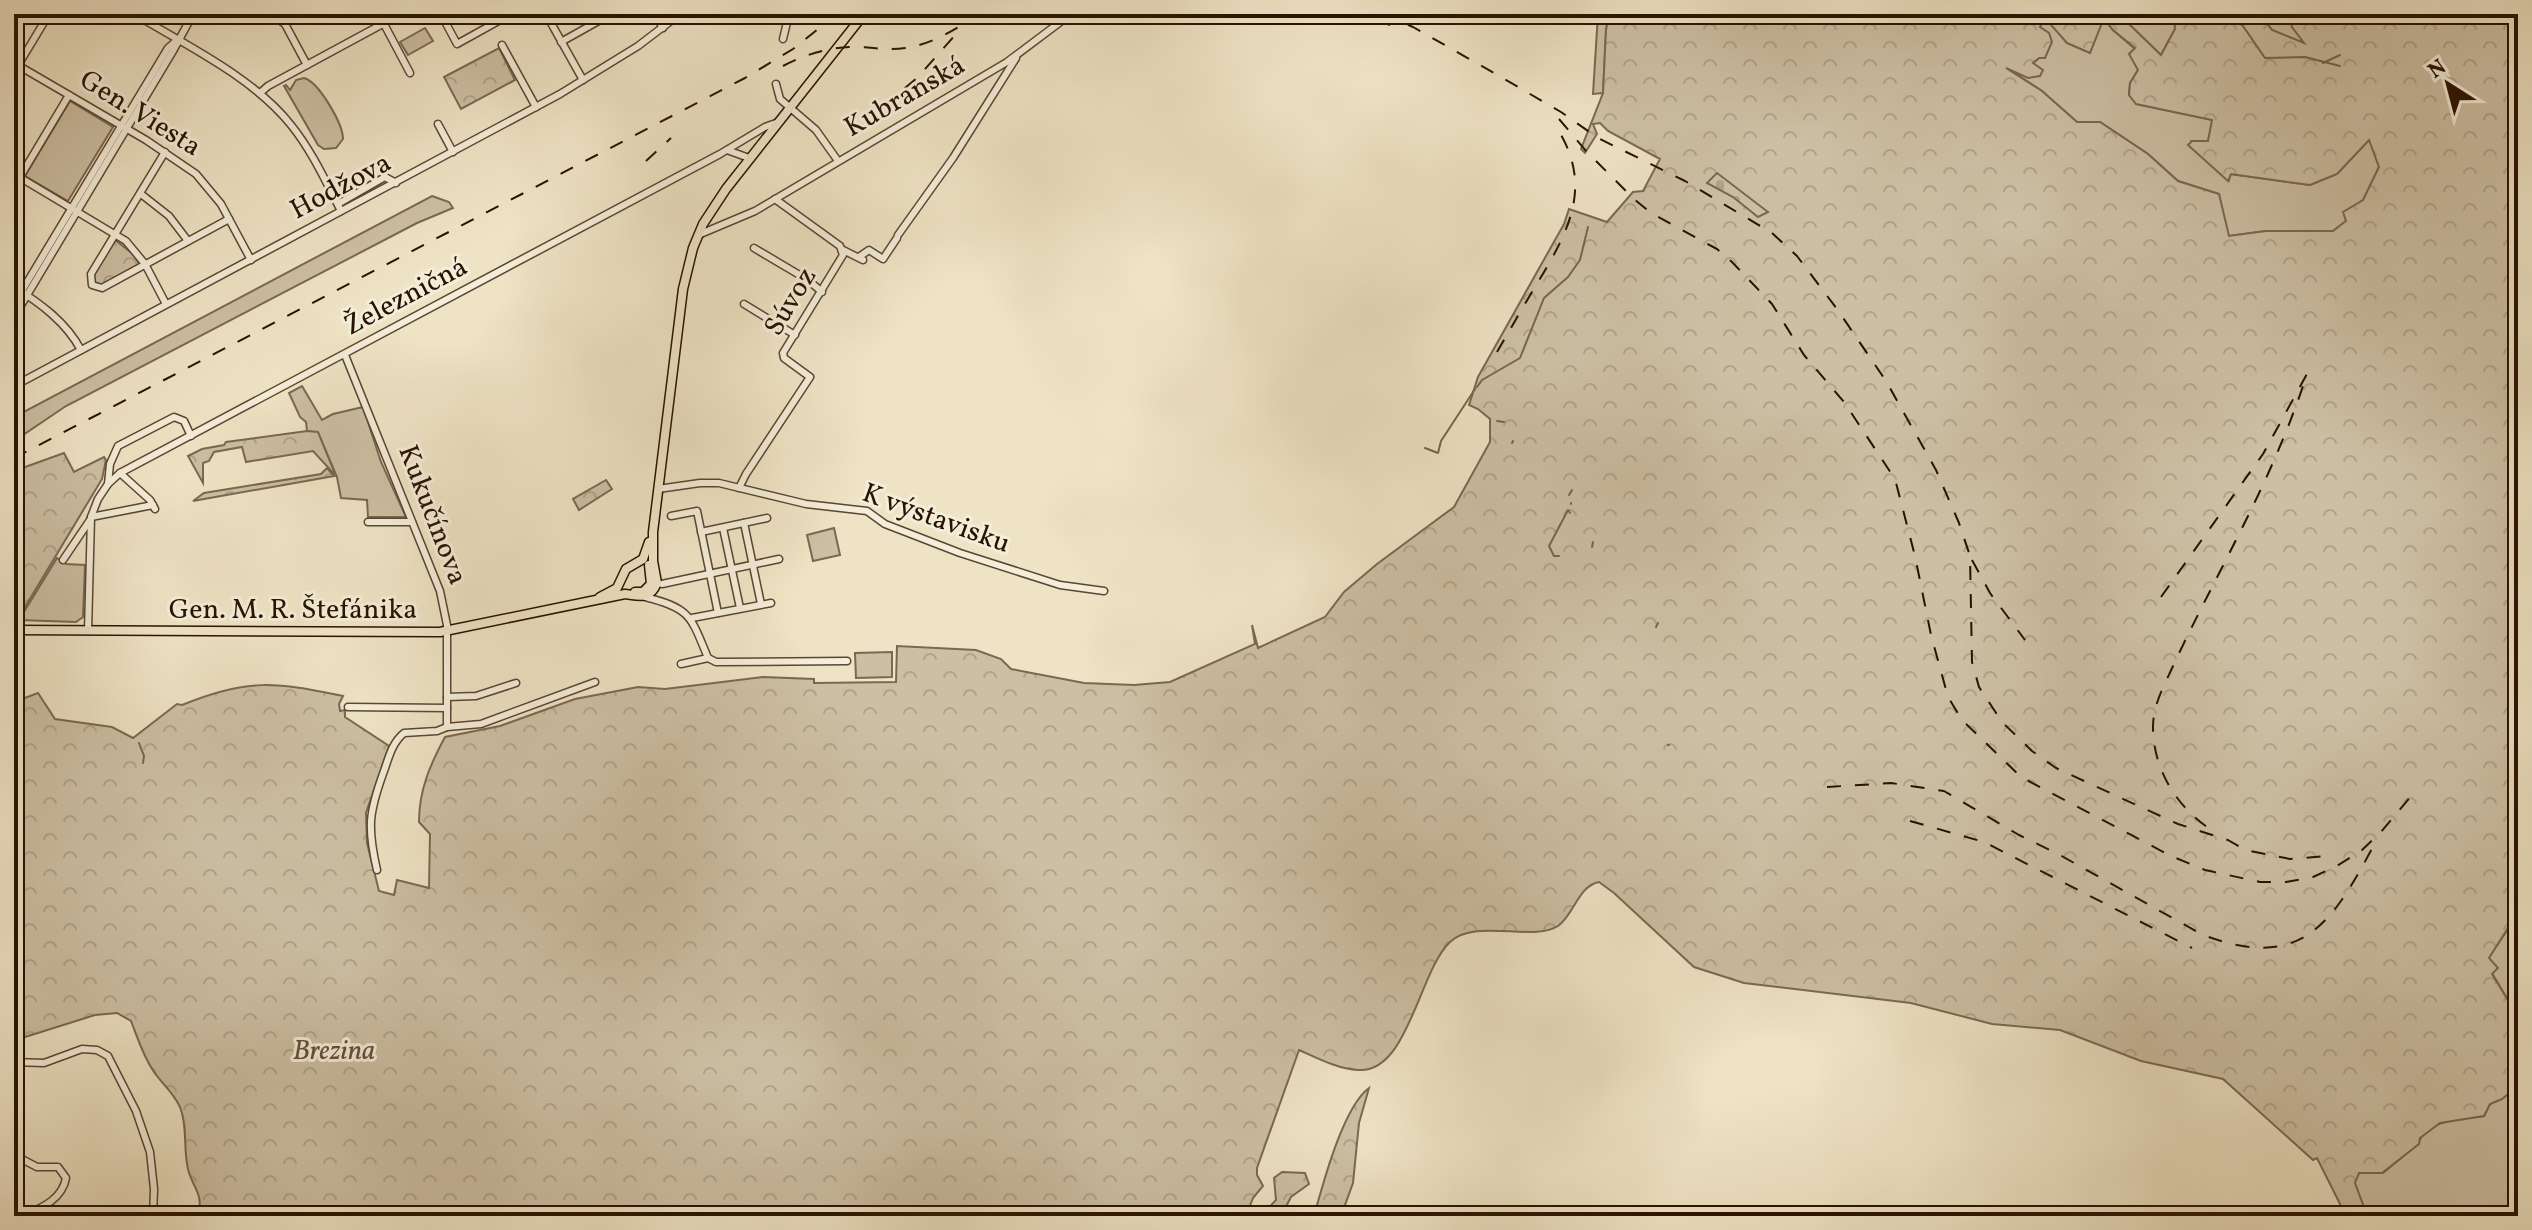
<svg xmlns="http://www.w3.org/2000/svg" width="2532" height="1230" font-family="Vollkorn,serif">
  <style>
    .grass { fill: #ccbfa3; stroke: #7a6852; stroke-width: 2 }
    .forest { fill: url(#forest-crowns); stroke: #7a6852; stroke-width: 2; fill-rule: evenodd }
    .cemetery { fill: url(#cemetery-stones); stroke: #7a6852; stroke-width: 2 }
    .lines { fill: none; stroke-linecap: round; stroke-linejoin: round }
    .stream { stroke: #77654d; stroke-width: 2 }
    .minor-casing { stroke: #5a4631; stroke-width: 9 }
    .major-casing { stroke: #281200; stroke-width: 11 }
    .minor { stroke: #f4edd9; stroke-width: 6 }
    .major { stroke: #eee3c4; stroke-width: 8 }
    .rail { stroke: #281200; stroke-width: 2; stroke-dasharray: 14 14; stroke-linecap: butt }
    .labels { text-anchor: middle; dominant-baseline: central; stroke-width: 6; stroke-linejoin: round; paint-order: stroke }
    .street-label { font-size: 28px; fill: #281200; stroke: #f4edd9 }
    .park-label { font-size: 28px; font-style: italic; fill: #614f39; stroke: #f4edd9 }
  </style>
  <defs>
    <pattern id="forest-crowns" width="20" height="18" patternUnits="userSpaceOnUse" patternTransform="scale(2)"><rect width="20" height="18" fill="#ccbfa3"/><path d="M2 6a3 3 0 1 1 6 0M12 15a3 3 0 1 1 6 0" fill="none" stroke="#afa38b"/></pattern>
    <pattern id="cemetery-stones" width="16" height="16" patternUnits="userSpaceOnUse" patternTransform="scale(2)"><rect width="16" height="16" fill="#ccbfa3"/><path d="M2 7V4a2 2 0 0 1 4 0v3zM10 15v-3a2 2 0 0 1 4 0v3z" fill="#afa38b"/></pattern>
  </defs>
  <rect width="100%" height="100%" fill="#eee3c4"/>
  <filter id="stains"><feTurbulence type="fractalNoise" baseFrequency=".0025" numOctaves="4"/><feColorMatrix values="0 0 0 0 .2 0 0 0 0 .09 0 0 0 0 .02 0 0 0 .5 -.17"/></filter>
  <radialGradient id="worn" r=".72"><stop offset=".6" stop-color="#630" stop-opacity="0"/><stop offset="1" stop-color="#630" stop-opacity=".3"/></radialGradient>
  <g class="grass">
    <polygon points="1598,14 1609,14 1606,30 1603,93 1593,94"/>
    <polygon points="2114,14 2174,14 2175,29 2161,55 2128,23 2117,18"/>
    <polygon points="2259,14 2289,14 2292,27 2306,44 2272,30"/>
    <polygon points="2045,16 2067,43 2090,53 2103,17 2113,30 2135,49 2138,70 2130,83 2129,95 2137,104 2213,120 2208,141 2192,141 2229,180 2230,174 2310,185 2337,174 2370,139 2379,167 2363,201 2344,212 2346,221 2333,231 2266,231 2228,236 2219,194 2178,181 2148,154 2100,122 2077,122 2042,91 1999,63 2032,64 2039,58 2040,27"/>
    <polygon points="425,28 433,41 408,55 400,42"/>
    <path d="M304,78C319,82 343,124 343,139L336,148L324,149L318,145L284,86L286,85L290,90L296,80Z"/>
    <polygon points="70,101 113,127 68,201 25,176"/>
    <polygon points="432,196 449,202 453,208 417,223 66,406 14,441 14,417"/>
    <polygon points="302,386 322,420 333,414 363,407 381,462 406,517 368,517 367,500 341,498 337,477 318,433 307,431 306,422 300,417 289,393"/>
    <polygon points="834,528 840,555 813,561 807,535"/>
    <polygon points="57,558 66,564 85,565 83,617 76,622 19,620"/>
    <polygon points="892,652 892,677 856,678 855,653"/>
    <polygon points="2509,928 2514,935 2518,934 2518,1017 2492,973 2488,958"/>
    <path d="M2518,1086V1216H2369L2365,1210L2354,1183L2359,1173H2383L2418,1144C2425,1119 2463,1119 2484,1116L2490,1104L2502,1099Z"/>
  </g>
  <g class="forest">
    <path d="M1609,14H2114L2117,18L2128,23L2161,55L2175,29L2174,14H2259L2272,30L2304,43L2292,27L2289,14H2518V934L2514,935L2508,928L2489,958L2498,968L2492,974L2518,1017V1086L2502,1099L2490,1104L2484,1116L2440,1123L2420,1138L2419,1144L2382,1173H2359L2355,1183L2365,1210L2369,1216H2346L2317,1158L2313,1160L2223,1079L2141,1061L2060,1030L1992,1024L1911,1003L1744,983L1694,967L1614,893L1599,882C1578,886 1574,915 1558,926C1533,942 1475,918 1450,942C1419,971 1408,1074 1358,1070C1338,1069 1317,1058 1299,1050L1257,1168V1175L1263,1186L1253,1198L1246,1216H198C204,1193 193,1189 188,1169C183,1149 188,1127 180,1107C173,1092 163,1085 154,1072C143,1056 138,1039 131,1021L117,1013L95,1015L22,1038H14V702L38,693L55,719L112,727L133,738L177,704L182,705C247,678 276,682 343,696L339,704L340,711L345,710V717L389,746L366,813L367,843L379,891L394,895L397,880L429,888L430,834L419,822C419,790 430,765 445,737L500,726L575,699L638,687L665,689L763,677L814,679V683L896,682L897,646L976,650L1001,659L1011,669L1084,683L1134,685L1170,682L1255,644L1252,625L1258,648L1325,617L1344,592L1377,564L1454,507L1490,442V419L1478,409L1469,405L1478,377L1564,224L1569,209L1607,222L1633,192L1643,191L1660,159L1608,131L1600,123L1593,124L1597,134L1585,153L1581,149L1603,93L1606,30ZM2044,17L2067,43L2090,53L2104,18L2113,30L2135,48L2129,54L2138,70L2130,83L2129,95L2136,104L2212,120L2208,141H2192L2188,145L2228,181L2231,174L2310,185L2337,174L2369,140L2379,167L2363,200L2343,212L2346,221L2333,231H2266L2229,236L2219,194L2178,181L2148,154L2100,122H2077L2042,91L2006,68L2028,78L2040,76L2043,70L2033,63L2039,58H2045L2052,42L2049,33L2040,27Z"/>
    <polygon points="499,48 515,80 461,109 444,77"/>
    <polygon points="114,239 133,254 140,265 102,286 94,284 93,275"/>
    <polygon points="307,431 318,432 336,476 313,451 246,462 242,447 214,452 209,461 203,463 203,483 188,456 202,449 224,445 226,442"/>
    <polygon points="64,453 74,472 104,457 106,460 102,479 19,617 14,621 14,471"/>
    <polygon points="327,468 334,476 193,501 204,493 321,474"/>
    <polygon points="606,480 612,489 579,510 573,499"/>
    <path d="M1369,1088L1359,1123L1353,1183L1341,1216H1314C1323,1184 1343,1107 1369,1088Z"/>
    <polygon points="1282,1172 1305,1173 1309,1184 1291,1197 1281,1216 1261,1216 1276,1200 1274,1178"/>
  </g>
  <polygon class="cemetery" points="1717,173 1768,212 1758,217 1733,197 1707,183"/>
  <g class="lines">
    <g class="stream">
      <polyline points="2227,14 2243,26 2265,58 2305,57 2340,66"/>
      <polyline points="2323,63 2340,55"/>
      <polyline points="1477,387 1482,380 1520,358 1544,298 1568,277 1580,260 1588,227"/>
      <polyline points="1497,421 1504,422"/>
      <polyline points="1512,443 1513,441"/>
      <polyline points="1425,448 1438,453 1441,441 1475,389"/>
      <polyline points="1569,495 1572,490"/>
      <polyline points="1571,504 1571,503"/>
      <polyline points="1592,547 1593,542"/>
      <polyline points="1559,556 1554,556 1549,546 1568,510 1570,513"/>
      <polyline points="1656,627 1658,623"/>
      <polyline points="139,743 144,756 143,763"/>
      <polyline points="1668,745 1669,745"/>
    </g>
    <defs>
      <g id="minor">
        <path d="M134,14C186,45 254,78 291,125C312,151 326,182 341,211"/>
        <polyline points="271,14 285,24 307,65"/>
        <polyline points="441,14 457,44 511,14"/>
        <polyline points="546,14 583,80"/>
        <polyline points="655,14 663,28"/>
        <polyline points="1326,14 1328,14"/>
        <polyline points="281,20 294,14"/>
        <polyline points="384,24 410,73"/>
        <polyline points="783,39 789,14"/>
        <polyline points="561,42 611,14"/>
        <polyline points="502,45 536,107"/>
        <polyline points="14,63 146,140 196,174 221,204 251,260"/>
        <polyline points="14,72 49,14"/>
        <polyline points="776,84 780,99 816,130 838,161"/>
        <polyline points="260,93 268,86 401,14"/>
        <polyline points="438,124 453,152"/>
        <polyline points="727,150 749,158"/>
        <polyline points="165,152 91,274 92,285 102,288 229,219"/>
        <polyline points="14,174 126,241 145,264 166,304"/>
        <polyline points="14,187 69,95"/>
        <polyline points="141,194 169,216 188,241"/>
        <polyline points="338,204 385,177 396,183"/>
        <polyline points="698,235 755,211 1007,62 1071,14"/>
        <polyline points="898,235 953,158 1016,58"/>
        <polyline points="754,248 808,280 822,292"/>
        <polyline points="843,250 863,260"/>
        <polyline points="859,257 869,250 883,259 897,238"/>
        <path d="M14,287C40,303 66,322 81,350"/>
        <polyline points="14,304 168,48 177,40"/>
        <polyline points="744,304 795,335"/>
        <polyline points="14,317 173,51 193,14"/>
        <path d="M345,355L440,591L447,625V727L437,731L404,733C392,743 389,757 384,771C369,812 367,827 377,870"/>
        <polyline points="14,386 560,94 638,46 680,14"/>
        <polyline points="120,473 150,500 155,509"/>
        <polyline points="108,484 110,464 118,446 174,417 184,421 191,436"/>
        <polyline points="739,488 746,474 810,377 784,358 783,353 843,255 840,246 775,199"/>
        <polyline points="658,489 700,483 719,483 806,504 867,511 885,524 960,553 1060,585 1104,591"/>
        <polyline points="671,516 697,511 718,613"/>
        <polyline points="91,517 153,505"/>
        <polyline points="368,522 412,522"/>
        <polyline points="744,523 761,604"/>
        <polyline points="723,528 740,608"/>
        <polyline points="701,532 767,518"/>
        <polyline points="63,560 90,520"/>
        <polyline points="662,584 779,559"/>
        <path d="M645,597C691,608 691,617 708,658L716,662L847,661"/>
        <polyline points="692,618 771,603"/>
        <polyline points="88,631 91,517 98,499 108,484 120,473 720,154 765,127 776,123"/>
        <polyline points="681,664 708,658"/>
        <polyline points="447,697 476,696 516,683"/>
        <polyline points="348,707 447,708"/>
        <polyline points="447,727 481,724 595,682"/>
        <polyline points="14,1062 44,1063 82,1049 97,1050 108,1056 136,1111 150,1152 154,1189 153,1216"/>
        <path d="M14,1155L37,1167H58L66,1178C62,1200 41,1208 23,1216"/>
      </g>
      <g id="major">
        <polyline points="635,592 643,592 651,584 649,565"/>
        <polyline points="600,597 617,588 626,569 643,559 649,542"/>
        <path d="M14,630L440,632L625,594C640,596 650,600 657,583L653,561V532L683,289L693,248L703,224L726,189L864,14"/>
      </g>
    </defs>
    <use href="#minor" class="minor-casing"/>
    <use href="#major" class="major-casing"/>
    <use href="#minor" class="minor"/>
    <use href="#major" class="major"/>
    <g class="rail">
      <polyline points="1359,14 1390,25"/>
      <polyline points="1382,14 1413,27 1494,73 1561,112 1598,138 1685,181 1772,233 1797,256 1837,309 1886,381 1936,470 1959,523 1970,556 1972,662 1979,687 2002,722 2032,751 2056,768 2121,798 2178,824 2228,840 2245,850 2290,859 2327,856"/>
      <path d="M783,66C806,54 829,47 855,47C872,47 888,51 905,48C933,44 956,29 979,14"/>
      <polyline points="883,106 917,78 957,33"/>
      <polyline points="1559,119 1587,152 1634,199 1651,213 1717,249 1732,262 1772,304 1804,355 1844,402 1895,479 1915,556 1931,635 1948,697 1962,720 2021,777 2171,856 2205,870 2260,882 2286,882 2313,877 2335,867 2361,851 2380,833 2413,794"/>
      <polyline points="646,161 671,138"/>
      <path d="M1497,352C1511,328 1524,305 1538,282C1570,229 1594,184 1555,125"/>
      <polyline points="14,458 745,78 793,49 837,14"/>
      <polyline points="1972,560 1990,593 2025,640"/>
      <path d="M2161,597L2263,454L2307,374C2289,430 2264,485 2237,538C2216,580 2194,621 2174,664C2165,684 2153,704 2153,727C2153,769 2176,806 2210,829"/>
      <path d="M1827,787L1891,783L1944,791L2019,835L2058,854L2203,935C2302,972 2332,924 2375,843"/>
      <polyline points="1910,821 1984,842 2192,948"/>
    </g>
  </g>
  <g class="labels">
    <g class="street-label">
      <text transform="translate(905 97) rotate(-30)">Kubranská</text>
      <text transform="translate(140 114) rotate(32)">Gen. Viesta</text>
      <text transform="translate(341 187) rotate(-28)">Hodžova</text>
      <text transform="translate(406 297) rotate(-28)">Železničná</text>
      <text transform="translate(791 302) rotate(-59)">Súvoz</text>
      <text transform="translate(432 515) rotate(69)">Kukučínova</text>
      <text transform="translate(936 519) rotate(20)">K výstavisku</text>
      <text x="293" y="610">Gen. M. R. Štefánika</text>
    </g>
    <g class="park-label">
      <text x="334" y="1051">Brezina</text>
    </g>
  </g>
  <rect width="2532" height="1230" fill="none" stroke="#eee3c4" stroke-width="48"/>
  <rect x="16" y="16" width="2500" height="1198" fill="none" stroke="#281200" stroke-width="4"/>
  <rect x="24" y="24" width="2484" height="1182" fill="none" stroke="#281200" stroke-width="2"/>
  <g transform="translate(2448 84) rotate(324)" stroke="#f4edd9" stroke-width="6" paint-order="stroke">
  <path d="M0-6L14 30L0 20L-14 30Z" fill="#281200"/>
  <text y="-12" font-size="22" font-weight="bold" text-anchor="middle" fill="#281200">N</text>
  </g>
  <rect width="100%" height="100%" filter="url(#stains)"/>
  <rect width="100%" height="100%" fill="url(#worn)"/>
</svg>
